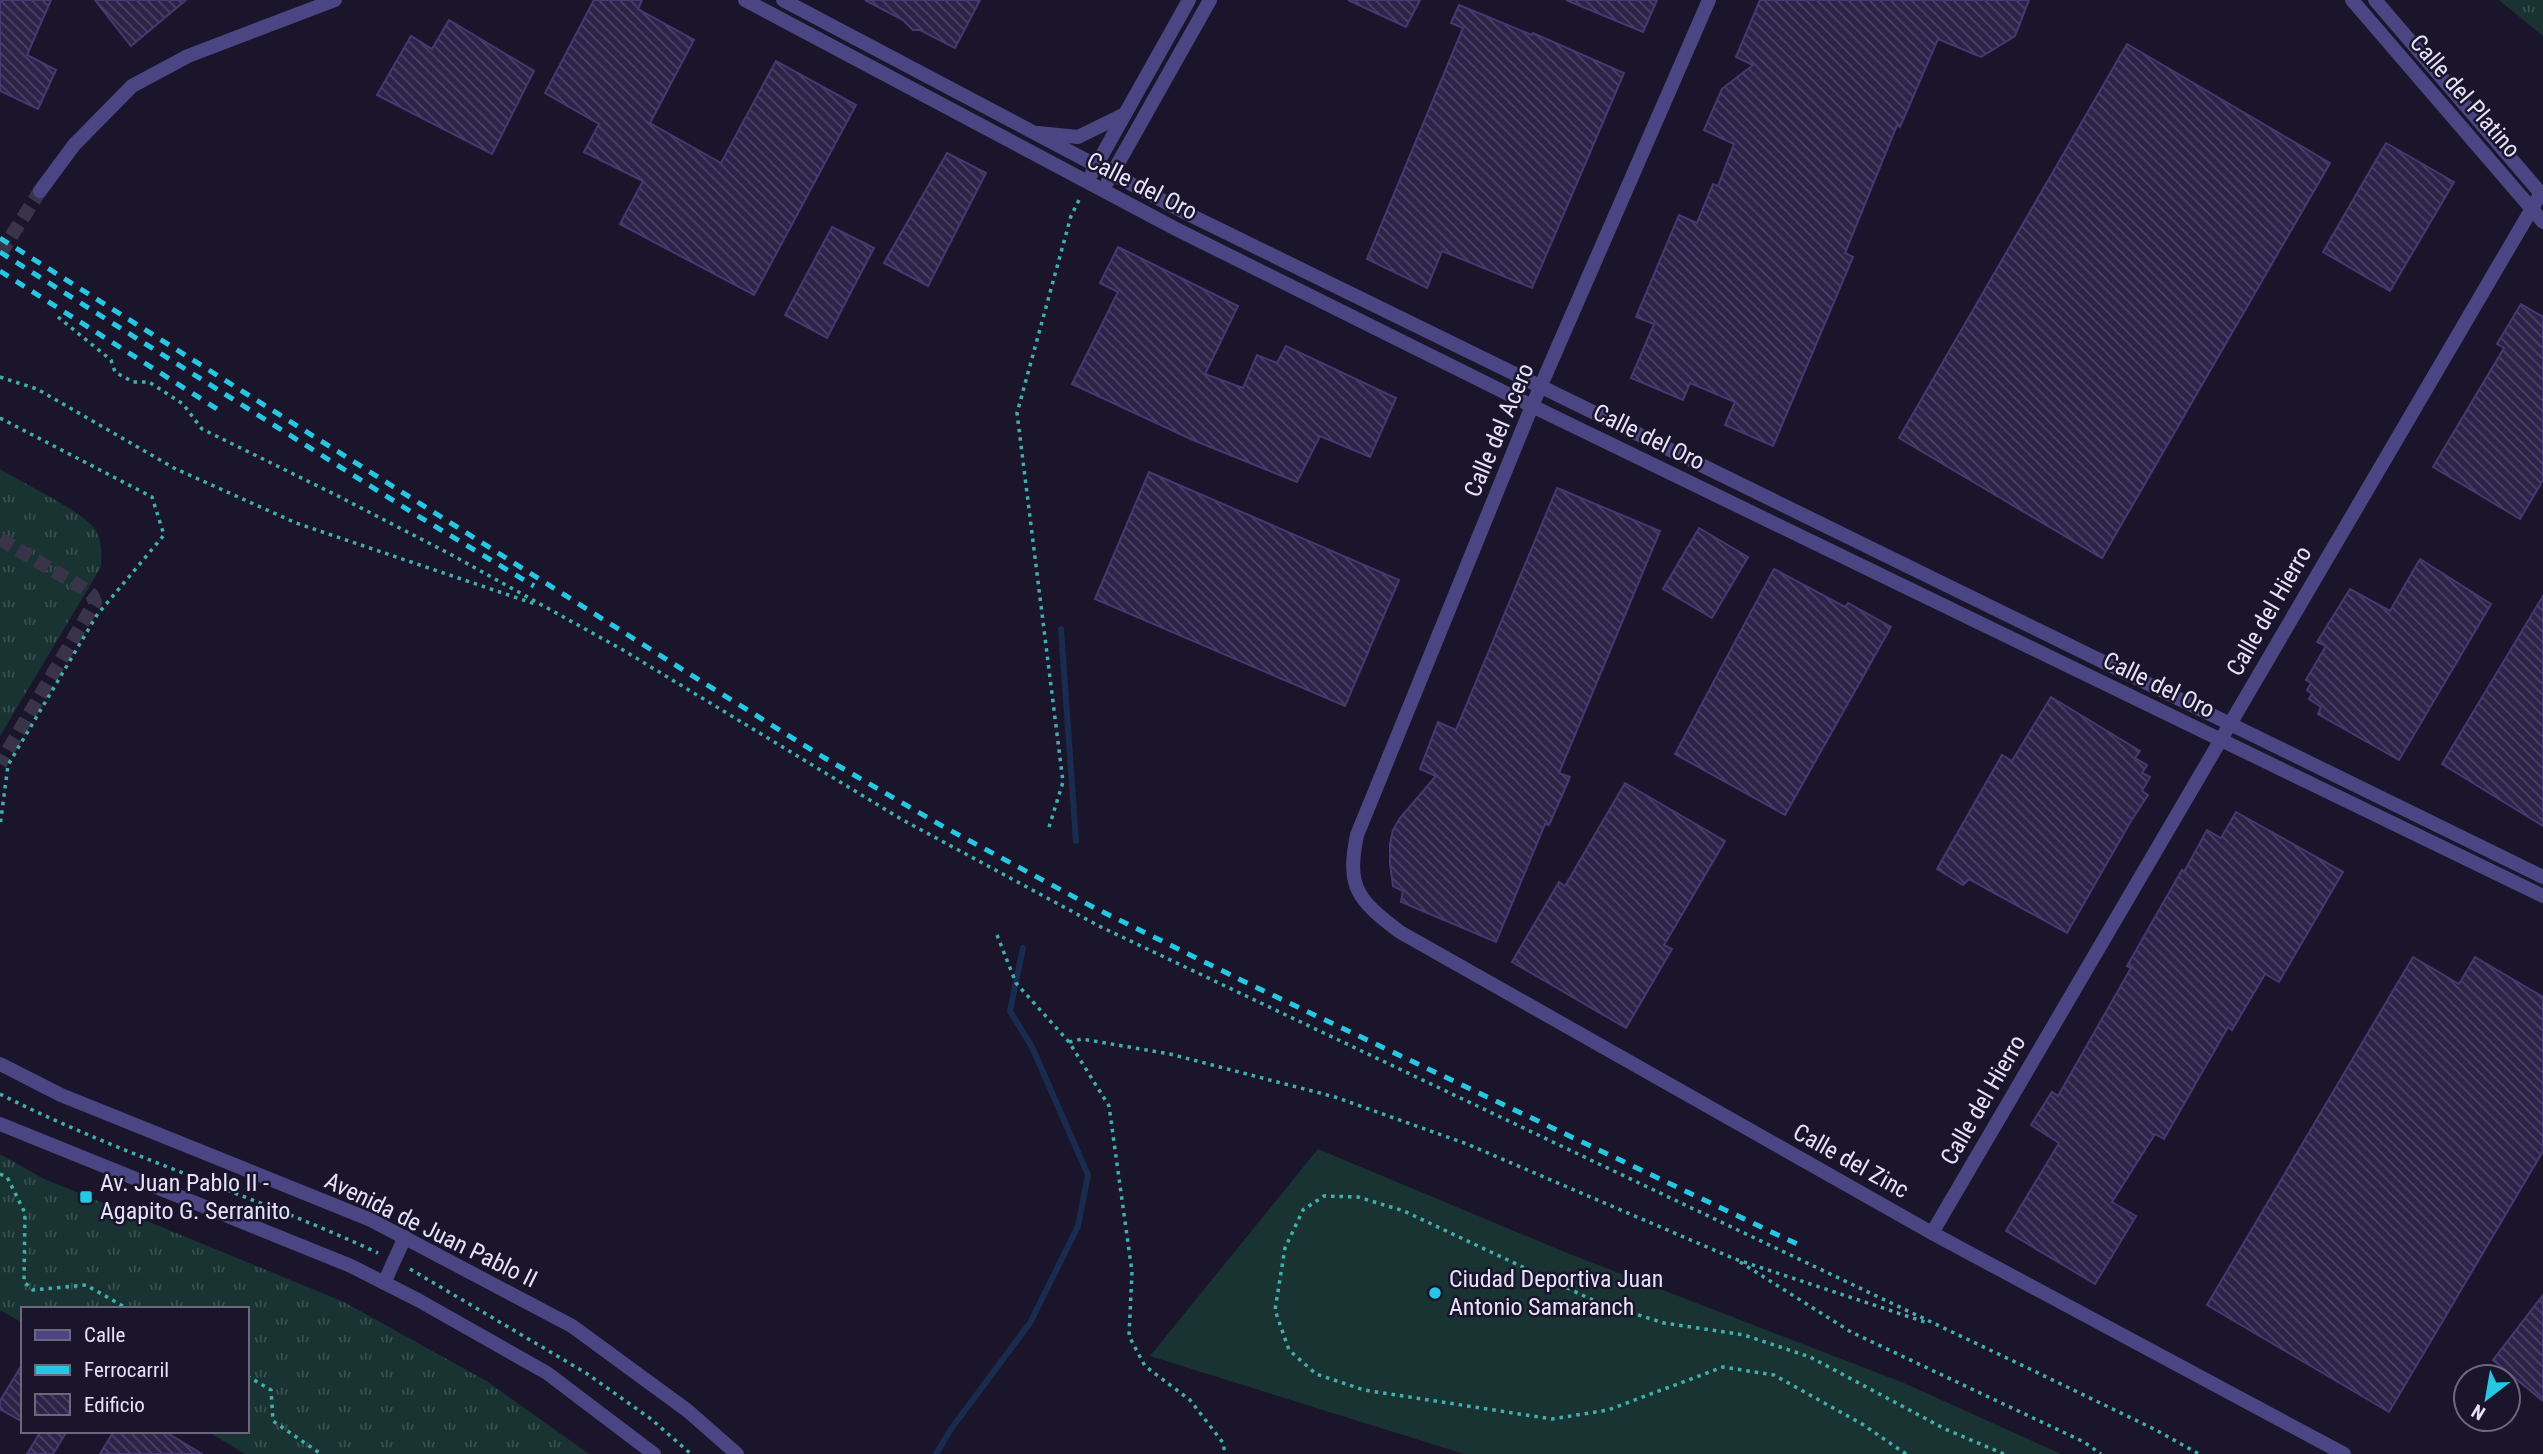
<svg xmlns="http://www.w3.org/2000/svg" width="2543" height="1454" font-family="'Roboto Condensed',sans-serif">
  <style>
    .grass { fill: url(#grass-tufts) }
    .pitch { fill: #193333 }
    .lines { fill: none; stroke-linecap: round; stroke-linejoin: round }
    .stream { stroke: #192c4f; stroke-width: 6 }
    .building { fill: url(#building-back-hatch); stroke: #473872; stroke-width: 2 }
    .minor-tunnel { stroke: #393449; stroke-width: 14; stroke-dasharray: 14 7; stroke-linecap: butt }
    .path { stroke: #41afae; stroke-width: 3.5; stroke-dasharray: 3.5 5; stroke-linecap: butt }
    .minor { stroke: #4b4683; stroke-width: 14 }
    .rail { stroke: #26c7e3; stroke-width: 5; stroke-dasharray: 10 9; stroke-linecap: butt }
    .poi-dot { fill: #26c7e3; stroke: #1a152a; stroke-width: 2.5 }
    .labels { text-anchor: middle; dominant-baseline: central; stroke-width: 5; stroke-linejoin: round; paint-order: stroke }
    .street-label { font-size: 24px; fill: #e6e2fb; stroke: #1a152a }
    .poi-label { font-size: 24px; fill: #e6e2fb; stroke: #1a152a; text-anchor: start }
  </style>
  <defs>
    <pattern id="grass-tufts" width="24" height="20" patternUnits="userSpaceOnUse" patternTransform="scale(1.75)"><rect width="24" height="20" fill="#193333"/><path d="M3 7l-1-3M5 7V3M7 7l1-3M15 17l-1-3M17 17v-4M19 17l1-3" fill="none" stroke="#3a5051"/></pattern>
    <pattern id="building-back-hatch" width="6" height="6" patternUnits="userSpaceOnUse" patternTransform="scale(1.75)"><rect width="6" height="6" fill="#2d2349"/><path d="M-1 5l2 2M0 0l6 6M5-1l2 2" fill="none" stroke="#4b4364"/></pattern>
  </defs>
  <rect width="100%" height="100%" fill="#1a152a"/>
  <g class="grass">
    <polygon points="2499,0 2543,0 2543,36"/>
    <path d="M0,469C18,480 86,514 95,529C102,541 102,552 101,567L0,736Z"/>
    <polygon points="0,1154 42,1178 344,1302 488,1382 589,1454 245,1454 207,1431 247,1431 247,1309 23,1309 23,1323 0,1310"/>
  </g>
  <polygon class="pitch" points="1318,1149 1567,1253 1904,1383 2061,1454 1464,1454 1150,1356"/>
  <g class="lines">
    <g class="stream">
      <polyline points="1061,629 1076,841"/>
      <polyline points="936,1454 951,1429 1030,1323 1078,1226 1088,1175 1032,1047 1010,1011 1023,948"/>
    </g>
  </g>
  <g class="building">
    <polygon points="0,0 51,0 27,55 56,70 38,109 0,91"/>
    <polygon points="95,0 186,0 131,46"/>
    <polygon points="594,0 642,0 638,9 694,40 650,123 721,163 776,61 856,105 754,295 620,224 643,181 584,152 599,124 545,93"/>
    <polygon points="865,0 980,0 955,48 920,30 913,30 903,20"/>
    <polygon points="1348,0 1420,0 1406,27"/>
    <polygon points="1566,0 1657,0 1643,32"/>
    <polygon points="1760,0 2029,0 2015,36 1981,57 1938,39 1900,127 1897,125 1845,253 1853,257 1773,446 1725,425 1735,402 1690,383 1683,400 1631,378 1654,324 1636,317 1679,215 1697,223 1713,184 1718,186 1734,144 1704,130 1722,89 1753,65 1736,57"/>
    <polygon points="1459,5 1532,35 1533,33 1624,73 1532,288 1442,251 1427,288 1367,259 1463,28 1451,23"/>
    <polygon points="449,20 534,71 492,154 377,95 411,36 432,49"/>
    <polygon points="2127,44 2330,163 2102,558 1899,438"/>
    <polygon points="2386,143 2454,182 2390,291 2323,252"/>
    <polygon points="947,153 986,173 928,286 884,263"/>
    <polygon points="832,227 874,248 827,338 785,315"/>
    <polygon points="1118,247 1238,306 1205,374 1243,388 1257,355 1277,363 1286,346 1396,398 1370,457 1320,436 1297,482 1193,440 1072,384 1118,292 1100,283"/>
    <polygon points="2521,304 2543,317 2543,480 2520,519 2433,467 2504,348 2497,344"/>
    <polygon points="1149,472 1399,580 1345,706 1095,599"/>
    <polygon points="1557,488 1660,531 1559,773 1570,777 1549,825 1545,824 1496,942 1401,902 1403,891 1393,886 1390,864 1390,844 1393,830 1400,818 1436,776 1420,769 1438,722 1456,730"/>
    <polygon points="1699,528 1748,557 1712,618 1663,589"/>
    <polygon points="2420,559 2491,604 2399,760 2318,714 2321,707 2309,699 2312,694 2307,690 2311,683 2306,680 2326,646 2317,642 2350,589 2390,611"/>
    <polygon points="1774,569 1845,607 1848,603 1891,627 1785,815 1675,754"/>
    <polygon points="2543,596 2543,826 2442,764"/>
    <polygon points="2051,697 2140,751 2135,758 2147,765 2142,773 2150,777 2142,791 2148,795 2131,821 2067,933 1969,879 1963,885 1937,869 2002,755 2012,761"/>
    <polygon points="1625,783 1725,841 1664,945 1672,949 1626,1028 1512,962 1559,882 1565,886"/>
    <polygon points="2236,812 2343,872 2279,982 2265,974 2232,1030 2228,1027 2164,1139 2155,1134 2112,1202 2136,1216 2095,1284 2006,1231 2059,1143 2031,1125 2052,1092 2058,1096 2131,968 2127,966 2182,870 2184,872 2207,830 2221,838"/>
    <polygon points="2413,957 2459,984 2475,957 2543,997 2543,1151 2389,1412 2207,1305"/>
    <polygon points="2543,1295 2543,1401 2493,1360"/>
    <polygon points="23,1363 23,1422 0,1409 0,1401"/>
    <polygon points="41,1431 67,1431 53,1454 27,1454"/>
    <polygon points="114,1431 164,1431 202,1454 100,1454"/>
  </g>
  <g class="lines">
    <g class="minor-tunnel">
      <polyline points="0,254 40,191"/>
      <polyline points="0,539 83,588 92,595 95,602 0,764"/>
    </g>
    <g class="path">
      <polyline points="58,317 111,360 115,372 133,382 149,382 183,404 202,429 336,495 450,554 623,650 901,819 1099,926 2032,1370 2154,1429 2199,1454"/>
      <polyline points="0,377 37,389 174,468 296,523 538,605"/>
      <polyline points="0,418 152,497 164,535 97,615 8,765 0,826"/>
      <polyline points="1049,827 1063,782 1017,413 1071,216 1080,198"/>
      <polyline points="997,935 1016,983 1069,1042 1109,1106 1132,1272 1129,1336 1145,1366 1190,1400 1224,1444 1224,1454"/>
      <polyline points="1069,1042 1082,1039 1170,1054 1335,1097 1467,1144 1735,1259 1928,1323"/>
      <path d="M0,1094C122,1156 254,1195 378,1253"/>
      <polyline points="0,1174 7,1177 25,1213 24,1282 33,1290 86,1285 128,1309"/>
      <polyline points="1740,1262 1851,1332 2084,1442 2101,1454"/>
      <polyline points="410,1269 586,1373 651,1419 691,1454"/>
      <polyline points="247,1376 271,1390 273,1421 321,1454"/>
      <polyline points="1906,1454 1862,1424 1774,1375 1723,1367 1608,1410 1552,1419 1364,1390 1316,1374 1289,1350 1275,1310 1285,1248 1303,1210 1324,1196 1358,1197 1404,1211 1597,1302 1664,1323 1744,1335 1810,1357 1945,1429 2004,1454"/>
    </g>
    <g class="minor">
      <polyline points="745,0 1176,229 1532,406 2543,896"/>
      <polyline points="783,0 1186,213 2543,877"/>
      <path d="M1709,0L1532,406L1357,835C1346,888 1358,900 1400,932L1932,1233L2344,1454"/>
      <polyline points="2352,0 2543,222"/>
      <polyline points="2375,0 2543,196"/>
      <polyline points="1038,133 1078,137 1125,114"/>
      <polyline points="1092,173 1189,0"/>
      <polyline points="1108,181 1210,0"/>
      <polyline points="40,191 74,145 132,86 188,56 335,0"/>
      <polyline points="0,1064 61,1095 371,1220 572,1326 688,1411 737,1454"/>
      <polyline points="0,1124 351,1266 418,1300 547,1373 654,1454"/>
      <polyline points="1932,1233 2541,193"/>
      <polyline points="384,1283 405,1237"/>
    </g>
    <g class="rail">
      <polyline points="0,238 688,673 823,757 944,827 1091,906 1243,981 1797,1244"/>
      <polyline points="0,252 413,513 534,586"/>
      <polyline points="0,271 217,409"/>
    </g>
  </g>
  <g class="poi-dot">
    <rect x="79" y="1190" width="14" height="14" rx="3.5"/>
    <circle cx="1435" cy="1293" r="7"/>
  </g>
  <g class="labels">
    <g class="street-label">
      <text transform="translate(2465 96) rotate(49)">Calle del Platino</text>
      <text transform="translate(1142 186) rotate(27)">Calle del Oro</text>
      <text transform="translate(1499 430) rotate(-67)">Calle del Acero</text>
      <text transform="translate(1649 437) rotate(26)">Calle del Oro</text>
      <text transform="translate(2269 611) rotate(-60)">Calle del Hierro</text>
      <text transform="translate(2159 685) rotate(26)">Calle del Oro</text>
      <text transform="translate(1983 1100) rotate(-60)">Calle del Hierro</text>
      <text transform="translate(1851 1161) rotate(29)">Calle del Zinc</text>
      <text transform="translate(431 1230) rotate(26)">Avenida de Juan Pablo II</text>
    </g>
    <g class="poi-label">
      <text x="100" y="1183">Av. Juan Pablo II -<tspan x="100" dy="28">Agapito G. Serranito</tspan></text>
      <text x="1449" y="1279">Ciudad Deportiva Juan<tspan x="1449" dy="28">Antonio Samaranch</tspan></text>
    </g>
  </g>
  <rect x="21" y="1307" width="228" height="126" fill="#1a152a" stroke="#6c677e" stroke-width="2"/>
  <rect x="35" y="1330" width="35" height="10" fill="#4b4683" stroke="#6c677e" stroke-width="2"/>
  <text x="84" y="1342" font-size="21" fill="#e6e2fb">Calle</text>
  <rect x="35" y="1365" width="35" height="10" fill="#26c7e3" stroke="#6c677e" stroke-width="2"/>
  <text x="84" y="1377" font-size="21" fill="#e6e2fb">Ferrocarril</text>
  <rect x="35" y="1394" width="35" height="21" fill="url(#building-back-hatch)" stroke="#6c677e" stroke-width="2"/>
  <text x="84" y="1412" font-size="21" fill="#e6e2fb">Edificio</text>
  <g transform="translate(2487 1398) rotate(211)"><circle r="33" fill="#1a152a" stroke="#6c677e" stroke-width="2"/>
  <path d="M0-5L12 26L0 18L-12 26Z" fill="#26c7e3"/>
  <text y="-10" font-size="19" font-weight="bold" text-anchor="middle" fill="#e6e2fb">N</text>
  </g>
</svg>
